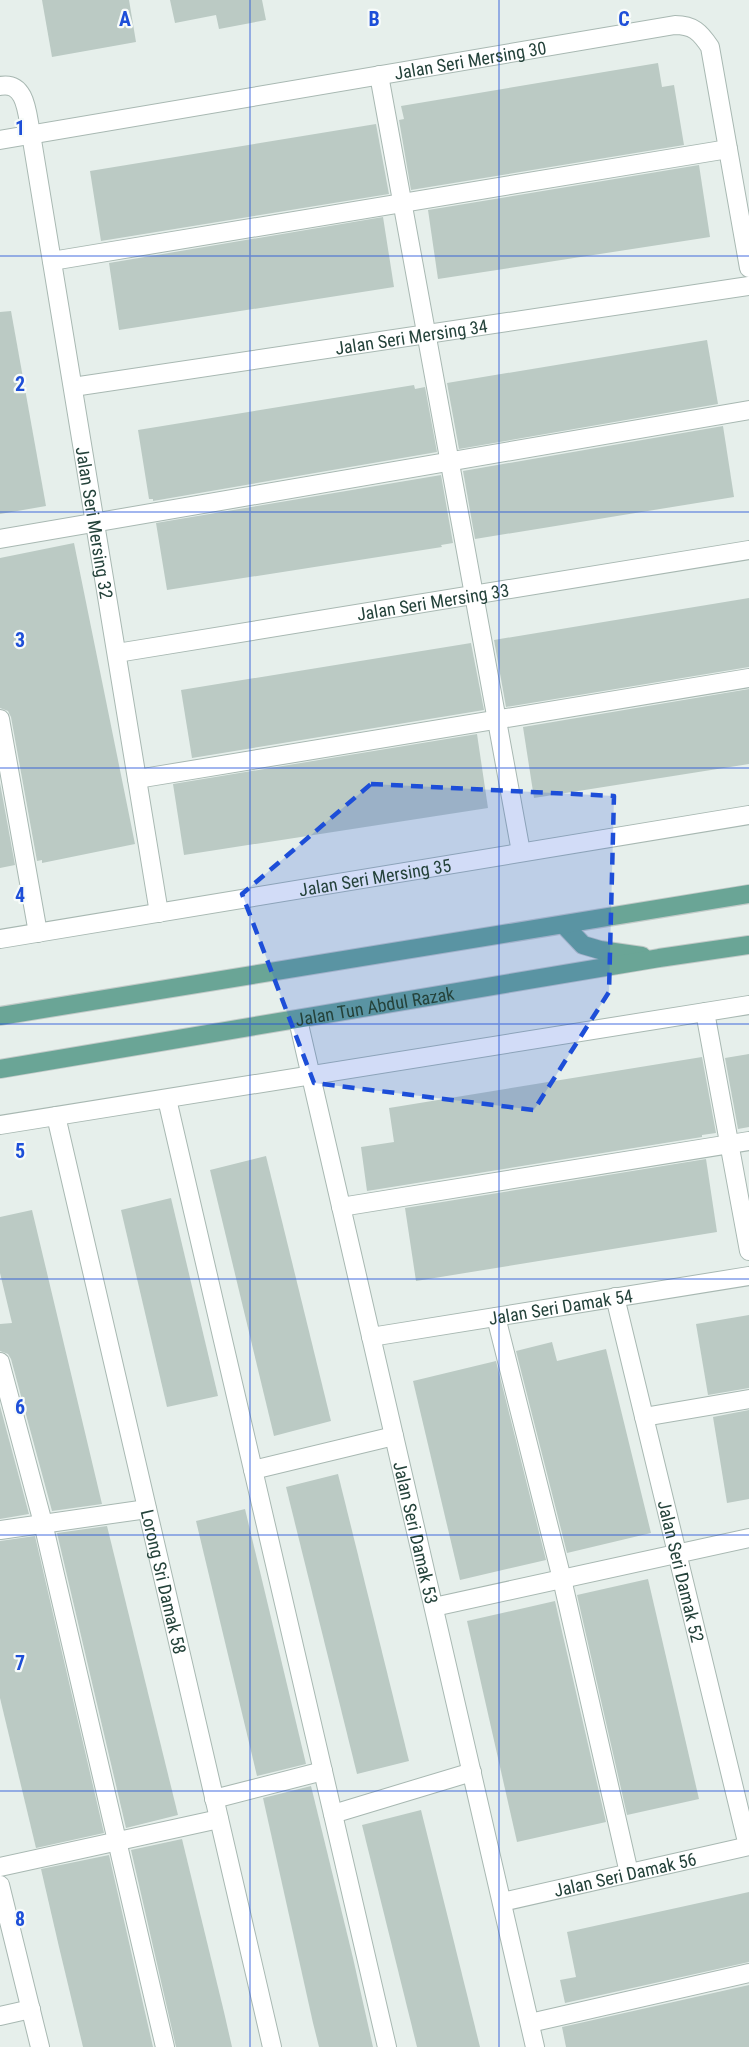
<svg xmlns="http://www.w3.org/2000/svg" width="749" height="2047" font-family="'Roboto Condensed',sans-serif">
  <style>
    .building { fill: #bbcac4 }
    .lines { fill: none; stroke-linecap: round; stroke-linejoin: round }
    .minor-casing { stroke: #a8b8b2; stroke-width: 20 }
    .major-casing { stroke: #c2cac8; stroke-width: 20 }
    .minor { stroke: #fff; stroke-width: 18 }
    .major { stroke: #6aa596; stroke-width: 18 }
    .marked { fill: #1d4ed8; fill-opacity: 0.2; stroke: #1d4ed8; stroke-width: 4.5; stroke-dasharray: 12 8; stroke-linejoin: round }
    .grid { fill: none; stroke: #1d4ed8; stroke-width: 1.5; stroke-opacity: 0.55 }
    .labels { text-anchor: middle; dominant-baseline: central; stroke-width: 4.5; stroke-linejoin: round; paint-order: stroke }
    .street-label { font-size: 18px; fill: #24423a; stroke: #f7fbf9 }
    .grid-label { font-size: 20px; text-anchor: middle; font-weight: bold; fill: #1d4ed8; stroke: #f7fbf9; stroke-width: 4.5; stroke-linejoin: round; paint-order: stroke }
  </style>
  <rect width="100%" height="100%" fill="#e6efeb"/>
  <g class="building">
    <polygon points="42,0 129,0 136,42 52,57"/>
    <polygon points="170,0 262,0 266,20 219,29 216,15 175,23"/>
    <polygon points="658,63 662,87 674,85 684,145 411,190 399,120 404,119 401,106"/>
    <polygon points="376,124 389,194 101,241 90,171"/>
    <polygon points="699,165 710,237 438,279 428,210"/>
    <polygon points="383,217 394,287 119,330 109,263"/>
    <polygon points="11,311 46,506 0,514 0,312"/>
    <polygon points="707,340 718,404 459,449 447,383"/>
    <polygon points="414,385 415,389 425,387 437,452 153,501 153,499 149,499 138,430"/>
    <polygon points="723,426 734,497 475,539 463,471"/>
    <polygon points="441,475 453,543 441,545 442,547 167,590 156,523"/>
    <polygon points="74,543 135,844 42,863 42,860 37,861 11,717 8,711 0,708 0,558"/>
    <polygon points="749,598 749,667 506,707 494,640"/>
    <polygon points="471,643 484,710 192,758 181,690"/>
    <polygon points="749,689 749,764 534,798 523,727"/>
    <polygon points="477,734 488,808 184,855 173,784"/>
    <polygon points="0,783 15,865 0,868"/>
    <polygon points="749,1054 749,1127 738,1129 725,1058"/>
    <polygon points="702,1057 716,1133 702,1135 702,1137 367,1191 361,1147 394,1142 389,1108"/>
    <polygon points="266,1156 331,1421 274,1436 210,1170"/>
    <polygon points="706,1159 717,1232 416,1281 405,1208"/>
    <polygon points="171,1198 218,1396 167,1407 121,1210"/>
    <polygon points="32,1210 58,1319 102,1504 52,1511 11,1359 8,1354 0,1351 0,1324 12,1323 0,1273 0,1217"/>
    <polygon points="749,1315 749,1388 708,1395 696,1324"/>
    <polygon points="552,1342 557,1361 606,1349 651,1533 567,1553 516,1351"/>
    <polygon points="496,1361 546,1560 460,1580 413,1381"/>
    <polygon points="0,1406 29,1514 0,1519"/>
    <polygon points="749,1410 749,1499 727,1503 713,1417"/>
    <polygon points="338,1474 409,1761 357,1774 286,1487"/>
    <polygon points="245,1509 306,1764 257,1776 196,1521"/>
    <polygon points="107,1526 178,1815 126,1828 57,1533"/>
    <polygon points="35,1536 104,1833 36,1848 0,1698 0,1541"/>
    <polygon points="648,1579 699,1799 627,1815 577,1595"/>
    <polygon points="555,1601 606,1822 517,1842 467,1621"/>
    <polygon points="311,1786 353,1958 373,2047 319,2047 313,2023 263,1798"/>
    <polygon points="421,1810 452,1934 480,2047 417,2047 362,1825"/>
    <polygon points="182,1839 224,2012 232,2047 176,2047 131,1850"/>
    <polygon points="109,1855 153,2047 83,2047 59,1947 41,1869"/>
    <polygon points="749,1892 749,1962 565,2003 560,1980 576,1977 567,1932"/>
    <polygon points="749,1985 749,2047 566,2047 562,2027"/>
  </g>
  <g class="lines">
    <defs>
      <g id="minor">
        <polyline points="379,75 521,852"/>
        <path id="s1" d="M0,86C27,81 27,115 31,134L159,913"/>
        <path id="s2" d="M0,140L675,25C693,25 700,32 710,47L749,268"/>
        <polyline points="52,261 728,149"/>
        <path id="s3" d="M73,387L749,286"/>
        <polyline points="0,539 749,410"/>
        <path id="s4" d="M117,653L749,550"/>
        <polyline points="0,719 38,933"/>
        <polyline points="137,779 749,678"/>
        <path id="s5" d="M0,939L749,815"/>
        <polyline points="705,1012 749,1251"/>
        <path id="s6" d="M298,1020L535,2047"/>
        <polyline points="167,1099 387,2047"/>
        <path id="s7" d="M56,1116L272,2047"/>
        <polyline points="0,1125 749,1005"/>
        <polyline points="341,1207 749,1141"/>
        <path id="s8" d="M615,1297L748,1846"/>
        <polyline points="496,1317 562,1579 629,1873"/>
        <path id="s9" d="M371,1337L749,1276"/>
        <polyline points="0,1362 43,1523 165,2047"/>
        <polyline points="644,1417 749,1399"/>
        <polyline points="253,1470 394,1436"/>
        <polyline points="0,1530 147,1509"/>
        <polyline points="434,1607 749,1538"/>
        <polyline points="214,1799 323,1771"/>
        <polyline points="333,1814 472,1772"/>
        <polyline points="0,1867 219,1819"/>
        <polyline points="0,1885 40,2047"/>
        <path id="s10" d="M502,1902L749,1846"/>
        <polyline points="0,2016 31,2009"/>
        <polyline points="530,2023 749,1973"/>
      </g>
      <g id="major">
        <polyline points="564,925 583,945 600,950 642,956"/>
        <polyline points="0,1016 749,894"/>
        <path id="s11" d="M0,1069L659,958L749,945"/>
      </g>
    </defs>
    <use href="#minor" class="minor-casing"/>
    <use href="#major" class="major-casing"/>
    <use href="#minor" class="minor"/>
    <use href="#major" class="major"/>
  </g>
  <path class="marked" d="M371,784L614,796L609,992L534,1110L314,1083L242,894Z"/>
  <path class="grid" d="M250,0V2047M499,0V2047M0,256H749M0,512H749M0,768H749M0,1024H749M0,1279H749M0,1535H749M0,1791H749"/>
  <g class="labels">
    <g class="street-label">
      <text stroke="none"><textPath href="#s2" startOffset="477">Jalan Seri Mersing 30</textPath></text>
      <text stroke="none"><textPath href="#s3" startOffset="342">Jalan Seri Mersing 34</textPath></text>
      <text stroke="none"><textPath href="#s1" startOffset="459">Jalan Seri Mersing 32</textPath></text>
      <text stroke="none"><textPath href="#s4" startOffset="320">Jalan Seri Mersing 33</textPath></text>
      <text stroke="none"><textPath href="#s5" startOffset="380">Jalan Seri Mersing 35</textPath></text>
      <text stroke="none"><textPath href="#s11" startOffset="380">Jalan Tun Abdul Razak</textPath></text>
      <text stroke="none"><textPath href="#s9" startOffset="192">Jalan Seri Damak 54</textPath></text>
      <text stroke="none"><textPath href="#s6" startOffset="526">Jalan Seri Damak 53</textPath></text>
      <text stroke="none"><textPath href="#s8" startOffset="282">Jalan Seri Damak 52</textPath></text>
      <text stroke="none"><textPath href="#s7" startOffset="478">Lorong Sri Damak 58</textPath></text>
      <text stroke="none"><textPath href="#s10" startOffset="126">Jalan Seri Damak 56</textPath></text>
    </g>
  </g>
  <g class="grid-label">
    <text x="125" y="26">A</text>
    <text x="374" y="26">B</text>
    <text x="624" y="26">C</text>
    <text x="20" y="135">1</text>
    <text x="20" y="391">2</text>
    <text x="20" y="647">3</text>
    <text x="20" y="902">4</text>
    <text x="20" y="1158">5</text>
    <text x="20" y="1414">6</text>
    <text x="20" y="1670">7</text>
    <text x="20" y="1926">8</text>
  </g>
</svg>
